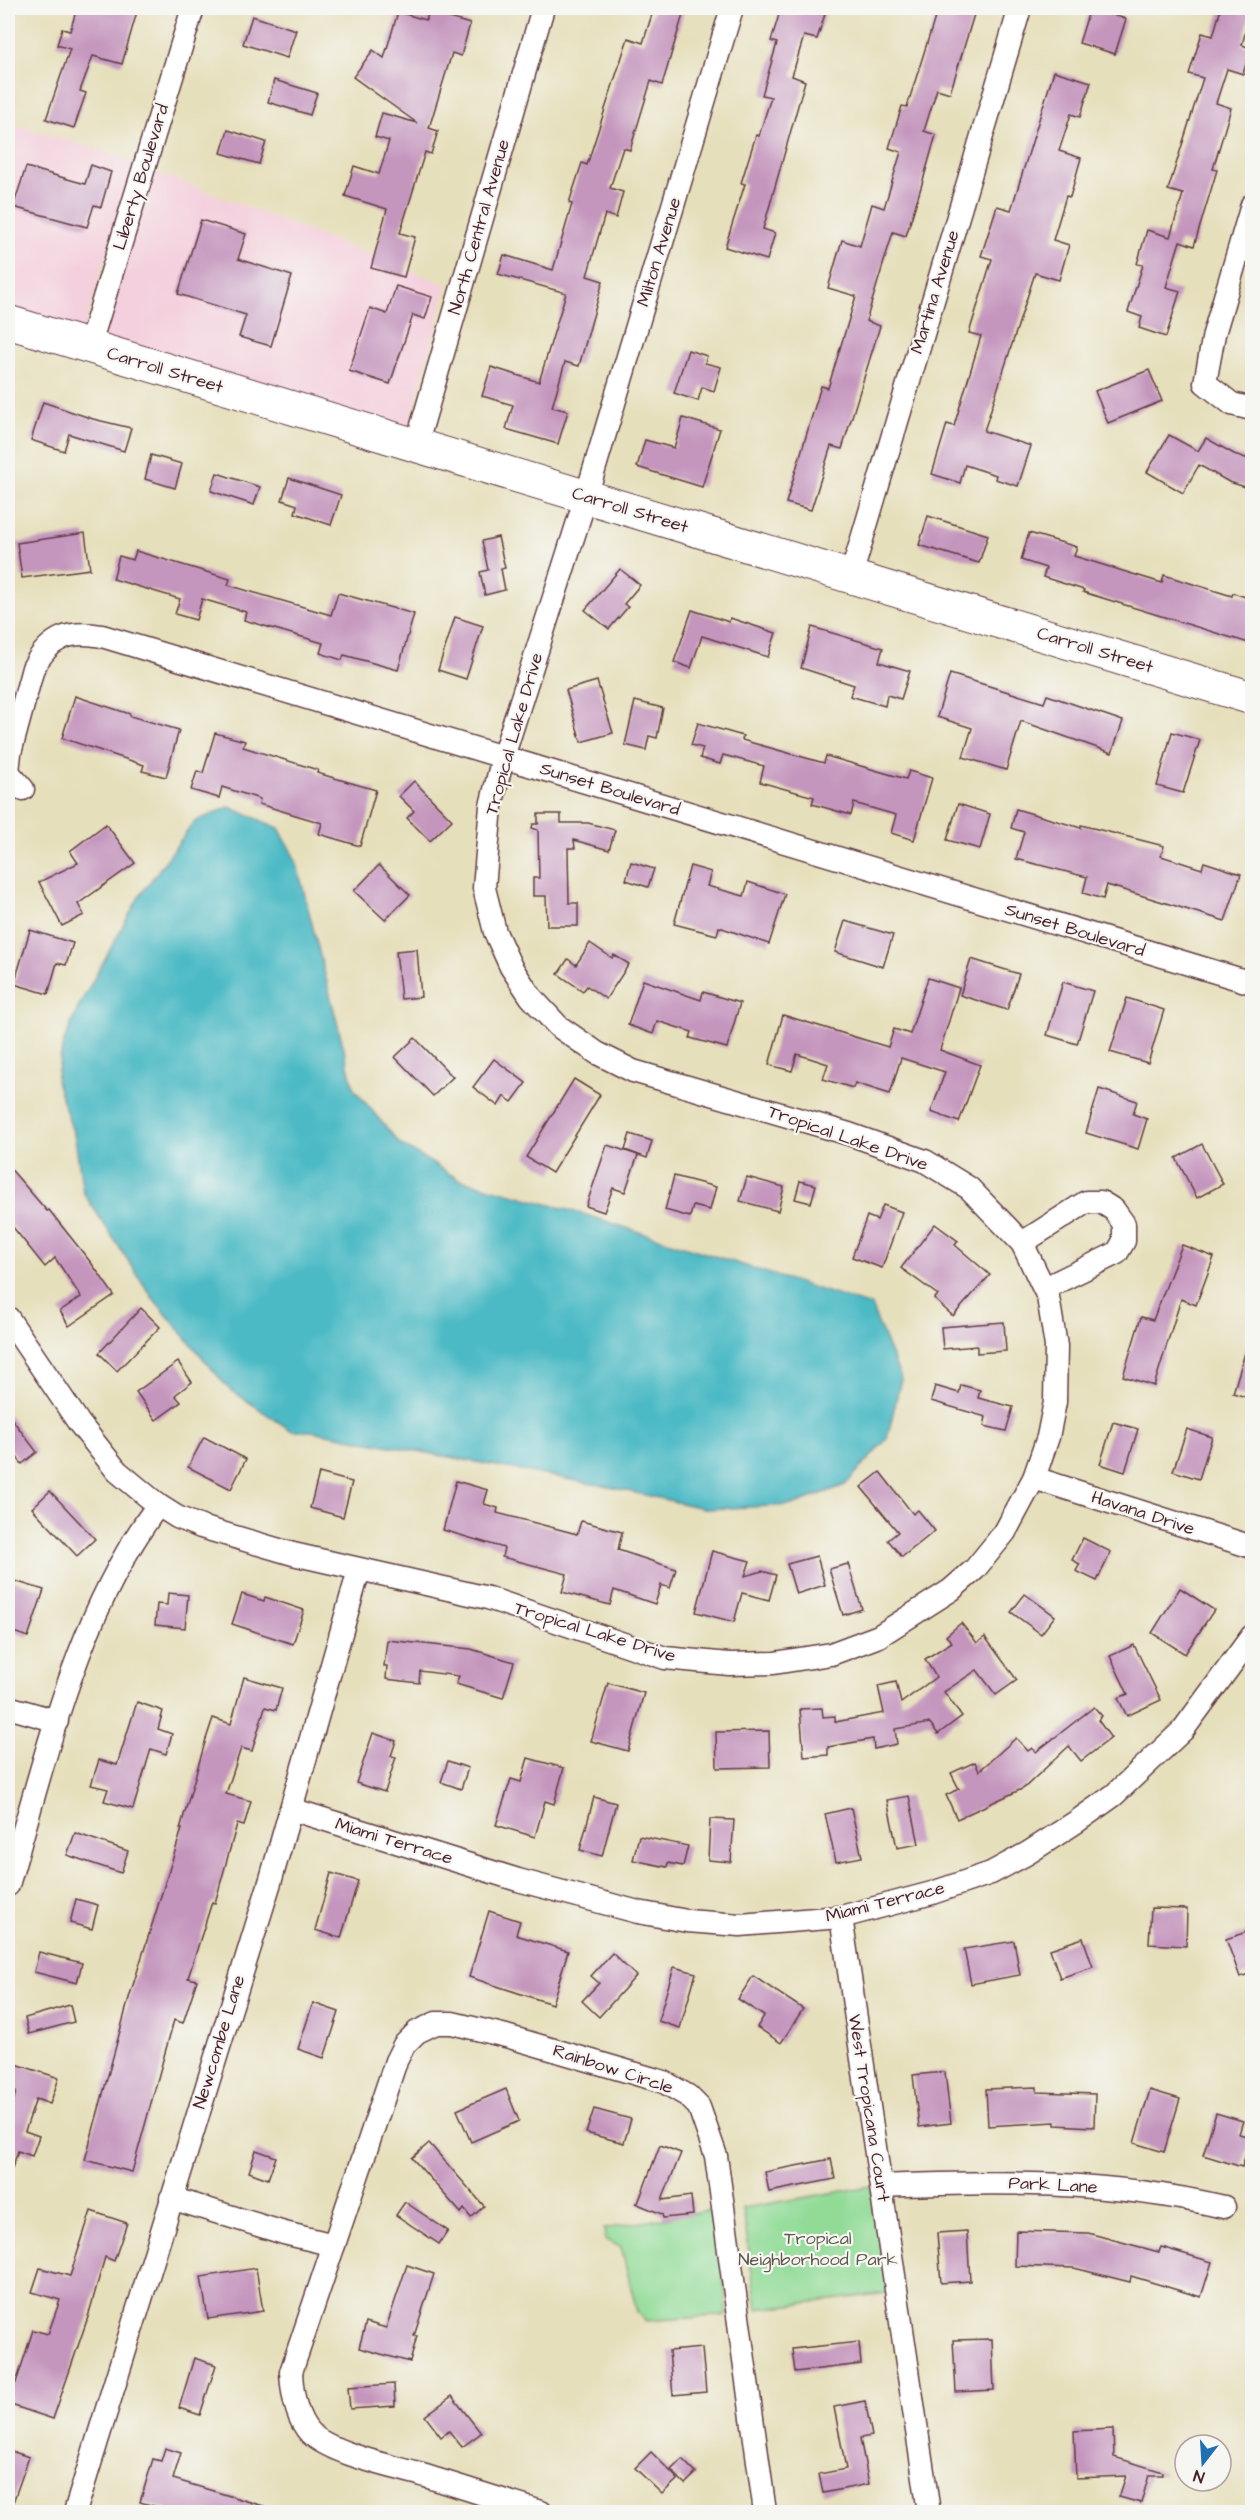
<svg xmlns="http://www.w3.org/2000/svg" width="1260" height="2520" font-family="'Architects Daughter',sans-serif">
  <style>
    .built { fill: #f4cfdd }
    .green { fill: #91db97; stroke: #6e7d61; stroke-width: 1.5 }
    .water { fill: #4cbac5; stroke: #4b6c78; stroke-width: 1.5 }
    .building { fill: #c495bd }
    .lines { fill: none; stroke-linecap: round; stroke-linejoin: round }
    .minor-casing { stroke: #613c41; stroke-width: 25 }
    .primary-casing { stroke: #613c41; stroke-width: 35 }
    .minor { stroke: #fff; stroke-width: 22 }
    .primary { stroke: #fff; stroke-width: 33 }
    .labels { text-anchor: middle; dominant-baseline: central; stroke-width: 4.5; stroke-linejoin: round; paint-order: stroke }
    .street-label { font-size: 18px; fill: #4a1f2b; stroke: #f6f6f2 }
    .park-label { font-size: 18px; fill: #5f574b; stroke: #f6f6f2 }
  </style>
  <rect width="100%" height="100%" fill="#f6f6f2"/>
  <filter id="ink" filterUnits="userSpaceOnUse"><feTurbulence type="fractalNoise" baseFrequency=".0167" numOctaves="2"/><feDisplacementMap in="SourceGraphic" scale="12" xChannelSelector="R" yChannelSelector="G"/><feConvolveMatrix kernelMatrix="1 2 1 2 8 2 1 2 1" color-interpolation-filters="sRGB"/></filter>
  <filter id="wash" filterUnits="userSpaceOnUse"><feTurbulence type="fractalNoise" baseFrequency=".008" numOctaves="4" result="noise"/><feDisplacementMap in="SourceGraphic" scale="24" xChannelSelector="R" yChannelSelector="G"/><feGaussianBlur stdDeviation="1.35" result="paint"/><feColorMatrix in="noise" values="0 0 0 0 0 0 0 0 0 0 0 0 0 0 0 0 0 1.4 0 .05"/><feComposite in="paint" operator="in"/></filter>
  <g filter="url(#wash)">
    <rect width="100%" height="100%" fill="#e6dfbb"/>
    <g class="built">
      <polygon points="8,123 103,151 134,163 83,332 8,310"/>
      <polygon points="154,171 447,285 408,431 103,339"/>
    </g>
    <g class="green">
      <polygon points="871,2186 887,2293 757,2309 743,2208"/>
      <polygon points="715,2209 728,2315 645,2321 637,2312 621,2247 606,2240 604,2229"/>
    </g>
    <polygon class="water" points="229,807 279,828 296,861 354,1089 400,1144 458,1179 583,1214 871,1306 901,1379 887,1439 845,1485 792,1505 707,1509 614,1488 311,1431 292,1431 228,1388 152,1297 83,1192 75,1138 56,1081 63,1044 79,1006 139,897 194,822"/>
    <g id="blocks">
      <g class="building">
        <polygon points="77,8 138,8 122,64 93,56 80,91 86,93 74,128 46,119 70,49 57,45 62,29 70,31"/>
        <polygon points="654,8 685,8 662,85 651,81 630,150 623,148 610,188 623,192 616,218 605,214 587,276 603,281 579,366 565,362 552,407 568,411 558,444 506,429 513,405 482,396 491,367 539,382 566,293 498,274 504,255 553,270 572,204 569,203 582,163 587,165 628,38 643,43"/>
        <polygon points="781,8 827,8 817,39 804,36 792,76 805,81 763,229 775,233 767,260 725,247 745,184 741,183 756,135 759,136 771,97 762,95 777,43 771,41"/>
        <polygon points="938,8 976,8 950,93 937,89 924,131 936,135 922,184 906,236 893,232 866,321 880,326 842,449 831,446 811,510 786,503 821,386 828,388 856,296 828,288 842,240 860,246 872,204 884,208 901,152 889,148 902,106 907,107"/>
        <polygon points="1090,8 1126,19 1115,54 1079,43"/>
        <polygon points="1221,8 1252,8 1242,45 1251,48 1243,74 1227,69 1216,103 1231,108 1213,169 1217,170 1194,246 1180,241 1166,287 1180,291 1166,337 1139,328 1142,317 1128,312 1143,265 1137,264 1147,230 1170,237 1183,194 1168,190 1203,78 1189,74 1202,33 1213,36"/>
        <polygon points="398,12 426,20 429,12 470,24 461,56 452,53 429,128 438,131 431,154 425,152 400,233 415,237 404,277 371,268 387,209 345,196 354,166 379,174 389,141 375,137 382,113 417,123 353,77 373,50 384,58"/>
        <polygon points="252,16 296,30 287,58 243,44"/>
        <polygon points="1054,71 1091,82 1080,117 1071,114 1059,151 1081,158 1070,197 1066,196 1053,240 1069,245 1059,280 1035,273 984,431 1031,446 1018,486 995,479 996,475 965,465 960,483 932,474 947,424 954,426 981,336 969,333 992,259 981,256 997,206 1011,210"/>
        <polygon points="274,80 317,93 310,115 268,102"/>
        <polygon points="228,130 266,142 259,164 221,153"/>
        <polygon points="91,165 111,172 101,207 94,205 87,227 13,207 26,167 85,184"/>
        <polygon points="201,220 246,234 238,259 292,276 271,346 239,337 246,315 178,294"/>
        <polygon points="396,286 432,297 425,319 413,315 390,384 349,371 370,308 387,314"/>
        <polygon points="688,350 707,356 705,363 721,367 714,391 702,387 698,401 674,393"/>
        <polygon points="1149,370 1162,401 1108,423 1095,391"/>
        <polygon points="43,402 93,419 131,428 124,451 69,434 64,451 31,440"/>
        <polygon points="683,418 720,429 702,487 637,467 645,440 674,448"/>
        <polygon points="1169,435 1198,451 1206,438 1234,454 1252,460 1252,489 1229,482 1199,465 1183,493 1147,472"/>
        <polygon points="151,455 182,464 175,488 145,479"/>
        <polygon points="217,473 260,487 254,505 211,491"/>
        <polygon points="289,478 341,495 331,525 295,513 297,505 282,500"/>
        <polygon points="928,516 988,535 979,563 919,545"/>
        <polygon points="85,533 90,569 22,578 17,543"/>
        <polygon points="1029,533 1077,547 1074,556 1162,583 1164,575 1232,596 1233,593 1252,599 1252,644 1083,592 1084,590 1043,577 1046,568 1021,560"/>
        <polygon points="498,537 505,568 501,569 505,590 485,595 480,572 488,570 482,541"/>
        <polygon points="136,551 230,579 228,585 331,615 338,593 414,614 398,670 344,655 342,660 320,653 323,643 244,620 246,612 202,599 196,620 175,614 180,599 113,579 119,556 133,560"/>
        <polygon points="620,569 640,585 624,604 628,607 609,629 585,610"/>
        <polygon points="692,610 729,622 730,618 776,633 768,657 702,636 691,668 674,662"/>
        <polygon points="455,617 483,626 466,679 438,670"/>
        <polygon points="812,627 883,648 879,662 910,671 901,699 887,695 885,706 850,696 854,685 801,668"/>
        <polygon points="950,674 1044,703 1047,695 1123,721 1112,753 1021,721 1006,770 963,757 972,728 937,717"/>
        <polygon points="597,681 613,733 581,742 566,690"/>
        <polygon points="75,696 130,714 130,716 179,730 166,777 142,771 144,765 62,738"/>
        <polygon points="635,701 663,708 657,738 649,736 646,750 625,745"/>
        <polygon points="698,723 743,736 742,740 824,763 826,756 906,779 909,771 932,778 914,840 891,833 896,815 854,803 851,815 812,804 814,797 760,782 764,766 723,755 720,764 700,758 703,748 691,745"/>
        <polygon points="1172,732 1200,740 1183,793 1157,786"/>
        <polygon points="215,733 245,741 243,747 318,770 317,773 376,790 360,846 319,834 322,823 259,804 260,799 222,787 219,798 191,790 197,771 203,773"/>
        <polygon points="414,781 452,820 430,841 407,818 414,811 399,796"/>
        <polygon points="958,804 990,814 980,849 947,840"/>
        <polygon points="1016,809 1081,828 1081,825 1164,846 1161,856 1202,869 1204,862 1241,874 1225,921 1107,885 1103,899 1083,893 1087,877 1016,859 1024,832 1011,828"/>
        <polygon points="538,814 561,814 561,823 588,823 615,830 609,850 574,840 575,848 568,848 569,903 578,903 578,926 547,926 546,896 533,896 533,878 539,878 538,830 532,828 533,824 538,824"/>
        <polygon points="106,824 135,863 78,904 84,915 62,926 39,882 78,863 70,851"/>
        <polygon points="631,862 654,869 648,887 626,880"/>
        <polygon points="379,865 410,895 385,920 354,891"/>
        <polygon points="690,866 711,872 707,886 744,896 748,882 785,894 769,944 719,927 717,935 674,924"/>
        <polygon points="845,921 893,935 883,967 835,952"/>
        <polygon points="30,930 73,943 66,965 57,963 48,994 14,984"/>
        <polygon points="590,943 612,958 614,955 629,964 606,999 587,986 583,991 558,974 568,959 576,965"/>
        <polygon points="417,949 421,997 401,999 396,951"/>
        <polygon points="971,959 1019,974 1007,1010 960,995"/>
        <polygon points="928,978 959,988 940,1050 980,1065 959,1122 931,1112 945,1072 901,1058 890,1094 855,1083 853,1088 823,1079 828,1064 797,1054 792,1071 769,1065 783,1015 888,1047 894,1029 910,1034"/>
        <polygon points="643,980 701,1000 703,992 740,1003 727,1048 690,1038 692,1032 657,1021 653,1034 628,1025"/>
        <polygon points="1063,982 1093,991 1077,1044 1047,1035"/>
        <polygon points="1127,998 1164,1010 1148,1063 1110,1052"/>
        <polygon points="415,1038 453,1077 433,1096 395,1057"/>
        <polygon points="494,1059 526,1083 512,1102 504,1096 498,1106 473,1087"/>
        <polygon points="574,1079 600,1095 552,1173 526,1157"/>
        <polygon points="1099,1089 1137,1101 1133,1114 1147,1119 1138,1149 1086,1133"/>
        <polygon points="630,1134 652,1141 647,1158 625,1150"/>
        <polygon points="1202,1144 1223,1184 1197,1198 1176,1158"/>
        <polygon points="607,1145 638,1155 625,1192 613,1188 604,1212 586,1206"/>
        <polygon points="8,1166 47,1211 49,1210 92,1264 114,1295 69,1326 60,1311 81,1297 55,1258 45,1267 8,1221"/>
        <polygon points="674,1176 716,1187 710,1210 693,1206 690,1217 665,1210"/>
        <polygon points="747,1177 784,1187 778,1211 740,1201"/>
        <polygon points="800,1181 816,1185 811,1203 795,1199"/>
        <polygon points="883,1205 902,1212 882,1268 852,1257 867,1216 877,1220"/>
        <polygon points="935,1224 958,1241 955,1245 990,1275 953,1316 934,1299 938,1295 901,1268"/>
        <polygon points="1182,1245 1214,1257 1196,1305 1181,1299 1154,1386 1123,1376 1141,1317 1153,1320"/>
        <polygon points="141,1308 160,1327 117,1371 99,1353"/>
        <polygon points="1004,1322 1006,1351 977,1353 977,1346 943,1349 941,1327"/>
        <polygon points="1248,1343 1252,1343 1252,1399 1233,1393"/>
        <polygon points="178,1362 192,1382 175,1395 181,1402 156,1420 136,1392"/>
        <polygon points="961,1385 980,1390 978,1398 1013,1407 1006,1431 984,1426 986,1417 931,1401 935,1386 959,1393"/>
        <polygon points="8,1414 37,1452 22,1464 8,1446"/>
        <polygon points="1113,1422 1138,1429 1125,1472 1100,1464"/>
        <polygon points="1187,1429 1212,1437 1199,1479 1173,1471"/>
        <polygon points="204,1437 246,1459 231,1489 188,1467"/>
        <polygon points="880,1472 913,1514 918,1510 935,1531 902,1557 888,1540 898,1532 861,1487"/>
        <polygon points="319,1473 352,1482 343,1517 310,1508"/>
        <polygon points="456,1481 488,1490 484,1504 498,1508 497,1513 577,1534 581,1521 622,1532 618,1550 676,1569 670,1588 661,1585 655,1604 614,1590 610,1605 562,1592 567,1574 502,1557 504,1548 443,1530"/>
        <polygon points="50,1491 95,1539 77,1556 32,1508"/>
        <polygon points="1083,1538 1111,1552 1097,1581 1076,1571 1080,1564 1072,1560"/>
        <polygon points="712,1551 750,1561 745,1576 762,1571 776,1575 769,1600 742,1593 734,1622 696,1612"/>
        <polygon points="817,1556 825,1585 796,1594 787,1564"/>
        <polygon points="848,1564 862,1609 843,1615 829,1569"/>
        <polygon points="8,1579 44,1590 28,1637 8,1630"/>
        <polygon points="1180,1588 1214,1610 1185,1654 1152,1633"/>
        <polygon points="168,1593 188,1595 185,1628 155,1625 157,1604 167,1605"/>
        <polygon points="242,1594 264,1601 265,1597 304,1610 293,1644 232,1624"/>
        <polygon points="1025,1594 1055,1616 1041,1634 1011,1612"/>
        <polygon points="961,1623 977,1643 985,1637 1017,1680 996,1695 977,1670 944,1692 962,1716 938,1734 930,1723 895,1729 897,1744 874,1749 873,1739 828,1747 828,1755 804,1757 800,1709 822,1708 823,1717 835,1716 835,1722 884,1713 878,1686 896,1682 901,1703 936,1677 925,1659 952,1642 946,1636"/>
        <polygon points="387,1640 471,1649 514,1662 503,1698 456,1684 459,1676 420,1671 419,1683 386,1679 387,1666 384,1666"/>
        <polygon points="1134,1645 1161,1700 1127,1716 1118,1698 1128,1694 1110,1656"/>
        <polygon points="244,1677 282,1688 276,1710 265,1707 252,1751 241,1748 226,1794 251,1801 244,1826 237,1824 215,1903 212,1902 188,1978 197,1980 183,2023 174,2020 132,2172 85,2160 129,1998 182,1829 180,1829 206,1739 213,1718 231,1724"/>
        <polygon points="608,1683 644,1693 628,1751 591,1741"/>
        <polygon points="137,1702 163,1711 158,1729 172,1734 166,1754 151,1749 133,1809 104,1801 108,1789 91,1785 99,1760 117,1765"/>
        <polygon points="1094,1707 1102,1716 1098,1720 1111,1738 1081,1761 1069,1746 1024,1788 957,1819 946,1795 959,1789 951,1773 975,1762 979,1771 1016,1738 1028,1751 1032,1748 1036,1752"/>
        <polygon points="769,1731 770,1767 717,1768 716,1732"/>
        <polygon points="373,1733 396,1741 391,1756 396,1757 385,1792 356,1783"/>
        <polygon points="528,1758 564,1768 554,1804 545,1801 535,1837 496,1825 511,1779 521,1782"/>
        <polygon points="448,1761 468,1768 461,1789 441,1782"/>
        <polygon points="909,1796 919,1844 897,1848 887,1800"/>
        <polygon points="594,1797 616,1803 602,1856 580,1850"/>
        <polygon points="851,1808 862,1857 836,1862 825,1814"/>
        <polygon points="710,1819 734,1820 731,1862 708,1860"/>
        <polygon points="75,1833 128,1851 121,1873 67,1855"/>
        <polygon points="639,1836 688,1846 683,1866 668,1863 667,1867 633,1860"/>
        <polygon points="331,1873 358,1881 341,1938 315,1930"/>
        <polygon points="76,1899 98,1905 92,1929 70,1923"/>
        <polygon points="1151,1908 1187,1909 1186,1946 1149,1944"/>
        <polygon points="489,1911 520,1921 516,1935 568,1951 552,2004 469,1977"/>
        <polygon points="1252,1930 1252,1973 1240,1977 1226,1939"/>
        <polygon points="1083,1938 1093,1967 1060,1978 1050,1949"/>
        <polygon points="1014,1941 1020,1975 971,1984 964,1949"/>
        <polygon points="39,1952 82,1963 77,1983 34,1972"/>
        <polygon points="612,1953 636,1976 599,2017 582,2001 599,1983 591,1976"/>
        <polygon points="674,1967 696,1973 680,2028 658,2021"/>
        <polygon points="753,1976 803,2009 781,2043 757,2027 764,2016 738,1999"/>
        <polygon points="313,2003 339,2012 324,2058 298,2049"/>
        <polygon points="70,2005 74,2022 29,2034 25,2018"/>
        <polygon points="13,2063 59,2078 50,2104 36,2099 25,2131 39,2136 32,2156 18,2151 10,2174 8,2173 8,2119 16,2092 8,2089 8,2080"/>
        <polygon points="945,2072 951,2123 919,2127 913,2075"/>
        <polygon points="1037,2087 1037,2092 1095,2094 1094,2127 1055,2125 1055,2122 988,2126 986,2089"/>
        <polygon points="506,2089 519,2121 471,2142 457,2110"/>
        <polygon points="1150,2090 1180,2099 1164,2152 1134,2143"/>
        <polygon points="594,2109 631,2119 624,2143 586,2133"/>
        <polygon points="1216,2113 1243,2121 1239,2134 1251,2137 1242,2167 1203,2155"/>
        <polygon points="429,2143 484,2206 471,2218 464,2209 461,2213 412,2158"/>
        <polygon points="660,2145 681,2153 662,2200 691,2196 693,2215 663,2218 662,2214 635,2203 638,2203"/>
        <polygon points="256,2150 276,2157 268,2179 249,2172"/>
        <polygon points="831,2159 835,2179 769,2192 765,2172"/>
        <polygon points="405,2202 448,2231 439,2244 396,2215"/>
        <polygon points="91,2211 127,2223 114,2261 105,2257 88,2317 53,2419 8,2404 8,2380 16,2383 33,2330 48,2334 60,2300 32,2292 40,2268 70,2276"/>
        <polygon points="967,2231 970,2281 941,2283 937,2233"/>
        <polygon points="1016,2231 1088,2233 1159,2252 1161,2247 1212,2262 1201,2297 1131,2276 1130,2282 1074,2268 1015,2266"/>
        <polygon points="407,2265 434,2274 414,2336 417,2336 410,2362 359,2348 366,2322 386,2328"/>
        <polygon points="256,2268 263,2311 208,2319 201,2277"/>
        <polygon points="992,2339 994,2390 956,2392 953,2340"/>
        <polygon points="859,2342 861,2364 795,2372 792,2349"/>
        <polygon points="702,2348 706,2392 673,2395 669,2351"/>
        <polygon points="194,2358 216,2365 200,2415 179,2408"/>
        <polygon points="394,2384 395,2406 350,2409 348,2387"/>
        <polygon points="452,2396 481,2433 462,2447 449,2431 441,2437 425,2416"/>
        <polygon points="865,2401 872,2436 860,2438 869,2484 823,2493 819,2474 846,2469 834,2407"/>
        <polygon points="1113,2429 1114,2457 1163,2472 1163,2475 1149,2475 1141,2503 1119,2497 1126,2476 1076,2478 1074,2431"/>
        <polygon points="165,2448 181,2453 173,2479 270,2508 270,2512 174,2512 140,2502 153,2459 161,2461"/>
        <polygon points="8,2450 29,2457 10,2511 8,2510"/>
        <polygon points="651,2452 678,2479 662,2494 635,2468"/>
        <polygon points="682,2459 696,2473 685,2484 671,2470"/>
      </g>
    </g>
  </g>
  <g filter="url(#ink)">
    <use href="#blocks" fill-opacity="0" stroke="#613c41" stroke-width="1.5"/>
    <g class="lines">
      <defs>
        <g id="minor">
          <polyline points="1252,205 1214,334 1205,383 1232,404 1252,409"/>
          <polyline points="89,347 193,8"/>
          <polyline points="416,446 543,8"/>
          <polyline points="851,576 1020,8"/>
          <path d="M23,789L8,772L10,753L33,668C50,637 69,630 102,636L1252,983"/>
          <polyline points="1022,1243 1086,1202 1101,1202 1114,1210 1124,1224 1124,1241 1117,1253 1045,1288"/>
          <polyline points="8,1318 79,1423 117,1471 158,1505 177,1517 201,1527 293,1554 488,1598 665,1658 729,1664 774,1663 831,1654 879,1636 951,1590 975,1569 1005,1532 1034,1478 1048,1437 1055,1402 1056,1346 1048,1297 1022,1243 969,1188 925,1161 849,1134 633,1071 597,1053 558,1026 531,997 511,967 495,932 484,888 491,806 503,757 586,497 732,8"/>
          <polyline points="1034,1478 1252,1547"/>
          <polyline points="8,1707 57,1721"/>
          <polyline points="291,1809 518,1880 638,1912 687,1921 740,1925 841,1917 932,1893 991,1873 1028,1853 1076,1822 1114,1795 1183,1730 1252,1636"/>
          <path d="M8,1885C47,1755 76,1616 158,1505"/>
          <polyline points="841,1917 929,2512"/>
          <path d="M881,2186C998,2181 1109,2180 1224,2207"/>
          <polyline points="171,2198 284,2233 334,2245"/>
          <polyline points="75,2512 271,1879 359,1570"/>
          <path d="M541,2512C501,2500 462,2487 422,2475C392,2466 332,2454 310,2433C296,2418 292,2392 291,2372L396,2061L404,2045L417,2032L436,2023H452L506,2036L664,2082L688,2096L699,2107L716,2156L765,2512"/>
        </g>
        <polyline id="primary" points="8,322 1252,698"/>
      </defs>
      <use href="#minor" class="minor-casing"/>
      <use href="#primary" class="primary-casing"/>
      <use href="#minor" class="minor"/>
      <use href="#primary" class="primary"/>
    </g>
  </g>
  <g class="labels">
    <g class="street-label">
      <text transform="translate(141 177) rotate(-73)">Liberty Boulevard</text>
      <text transform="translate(479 227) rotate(-74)">North Central Avenue</text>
      <text transform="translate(659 252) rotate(-73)">Milton Avenue</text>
      <text transform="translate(935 292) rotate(-73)">Martina Avenue</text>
      <text transform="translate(165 370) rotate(17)">Carroll Street</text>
      <text transform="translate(630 510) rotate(17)">Carroll Street</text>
      <text transform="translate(1095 650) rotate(17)">Carroll Street</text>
      <text transform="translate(514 734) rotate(-74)">Tropical Lake Drive</text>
      <text transform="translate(610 789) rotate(17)">Sunset Boulevard</text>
      <text transform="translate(1075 930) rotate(17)">Sunset Boulevard</text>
      <text transform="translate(848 1138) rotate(19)">Tropical Lake Drive</text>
      <text transform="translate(1143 1513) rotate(18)">Havana Drive</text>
      <text transform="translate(595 1632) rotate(17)">Tropical Lake Drive</text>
      <text transform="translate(394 1841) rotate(17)">Miami Terrace</text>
      <text transform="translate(885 1902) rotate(-14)">Miami Terrace</text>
      <text transform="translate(219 2042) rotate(-73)">Newcombe Lane</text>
      <text transform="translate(613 2069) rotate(18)">Rainbow Circle</text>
      <text transform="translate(869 2108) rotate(81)">West Tropicana Court</text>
      <text transform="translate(1053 2185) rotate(3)">Park Lane</text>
    </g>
    <g class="park-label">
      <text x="818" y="2238">Tropical<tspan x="818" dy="21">Neighborhood Park</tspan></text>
    </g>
  </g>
  <rect width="1260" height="2520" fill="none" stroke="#f6f6f2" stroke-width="30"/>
  <g transform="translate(1203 2463) rotate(197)"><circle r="28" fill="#f6f6f2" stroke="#b1a0a2" stroke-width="1.5"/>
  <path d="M0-4.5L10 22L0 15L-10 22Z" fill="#1f6fb2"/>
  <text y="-9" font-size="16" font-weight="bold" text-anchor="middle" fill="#4a1f2b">N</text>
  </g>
</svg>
